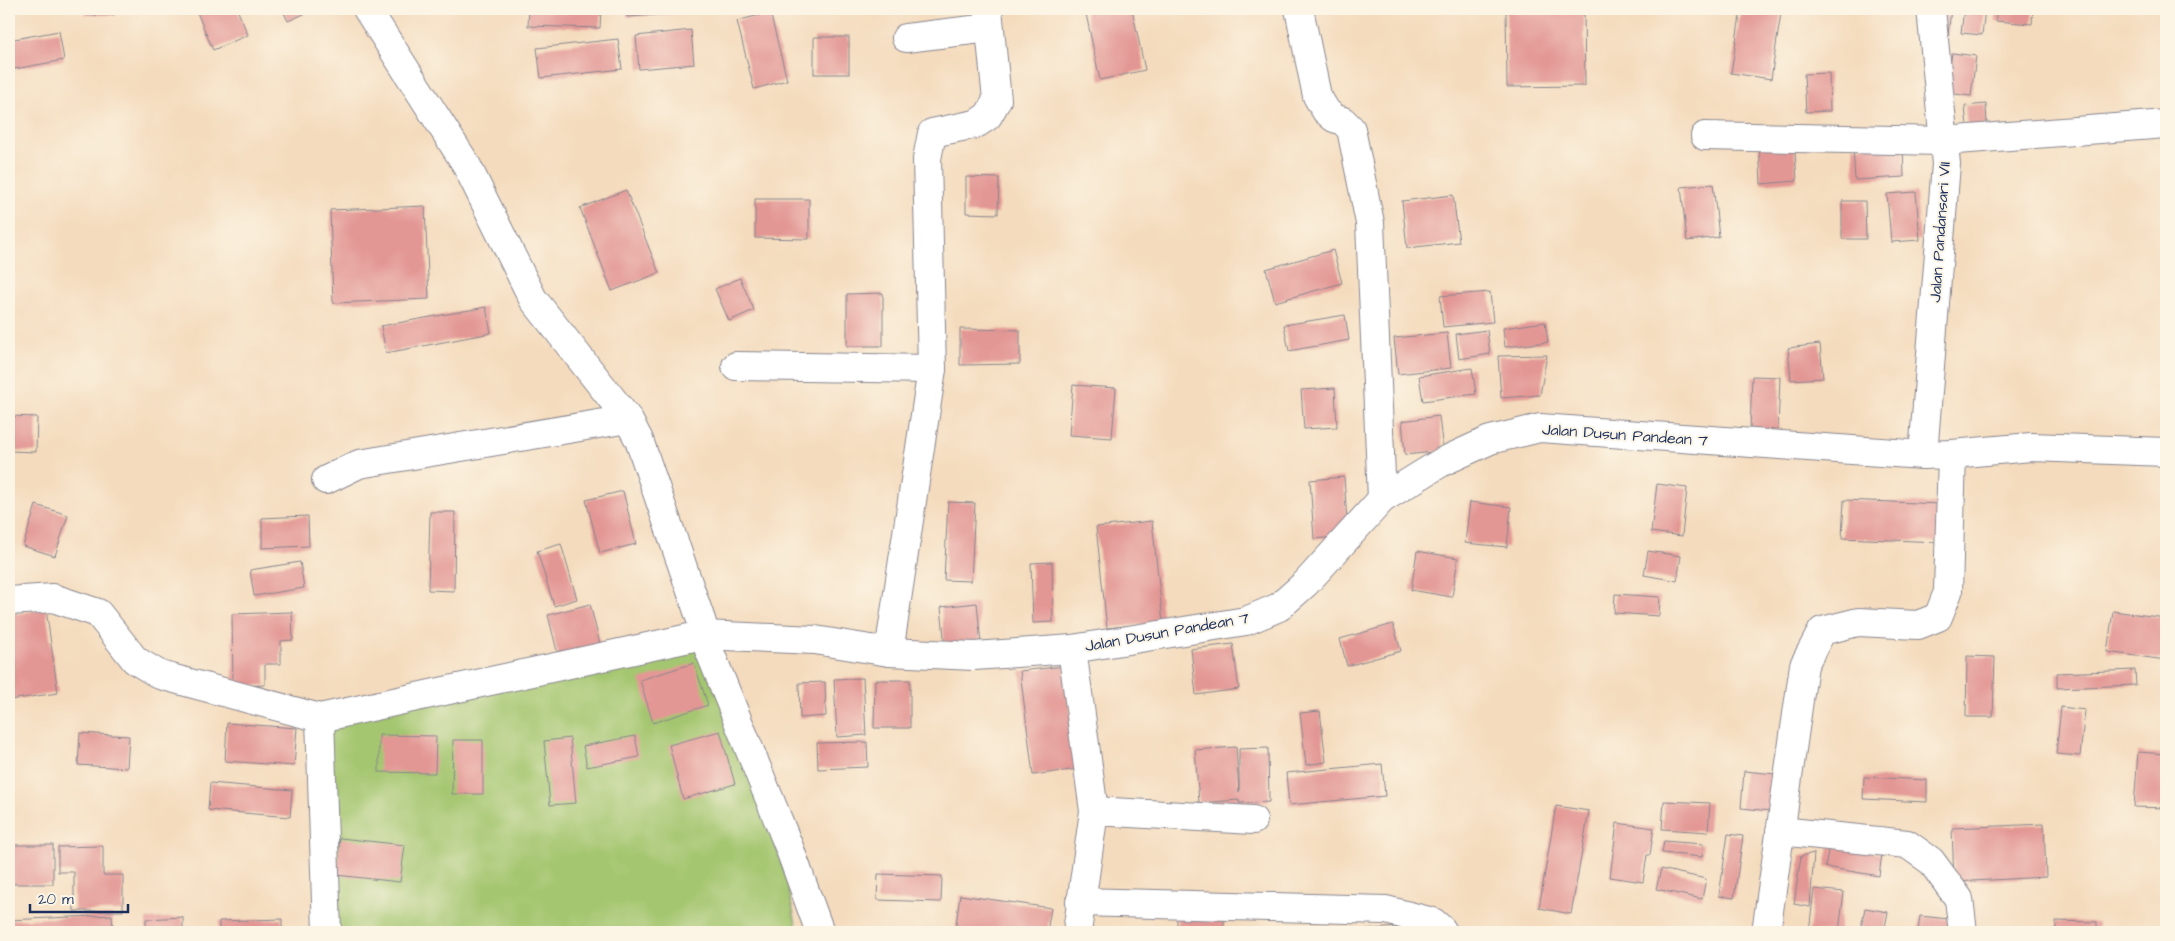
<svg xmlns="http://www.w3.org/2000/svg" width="2175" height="941" font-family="'Architects Daughter',sans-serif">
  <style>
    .green { fill: #a4c66f; stroke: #607a66 }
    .building { fill: #e39794 }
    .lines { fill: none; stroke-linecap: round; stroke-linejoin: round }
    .minor-casing { stroke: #88858e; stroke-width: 30 }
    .minor { stroke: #fff; stroke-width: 28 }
    .labels { text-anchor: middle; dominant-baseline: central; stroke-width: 4; stroke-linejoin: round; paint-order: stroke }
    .street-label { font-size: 16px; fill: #1b2f5e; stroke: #fcf5e5 }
  </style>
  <rect width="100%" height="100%" fill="#fcf5e5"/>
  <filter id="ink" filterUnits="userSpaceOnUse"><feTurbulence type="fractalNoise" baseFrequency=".02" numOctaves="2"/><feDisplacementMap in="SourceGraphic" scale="10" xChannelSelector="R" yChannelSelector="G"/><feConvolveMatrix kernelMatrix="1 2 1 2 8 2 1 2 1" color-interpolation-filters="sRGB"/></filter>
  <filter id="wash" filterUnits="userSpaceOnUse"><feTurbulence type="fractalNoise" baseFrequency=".0096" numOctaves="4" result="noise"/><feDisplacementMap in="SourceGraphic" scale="20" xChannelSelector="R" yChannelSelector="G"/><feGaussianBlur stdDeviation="1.12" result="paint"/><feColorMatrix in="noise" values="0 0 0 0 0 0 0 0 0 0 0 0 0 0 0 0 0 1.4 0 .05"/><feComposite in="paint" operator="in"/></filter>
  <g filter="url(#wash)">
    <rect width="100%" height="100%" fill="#f4dbbd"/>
    <polygon class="green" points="702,623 785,875 798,932 333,932 320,718"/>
    <g id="blocks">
      <g class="building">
        <polygon points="86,9 115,9 114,15 86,15"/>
        <polygon points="199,9 237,9 248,35 213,50 196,10"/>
        <polygon points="282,9 315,9 288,21"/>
        <polygon points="529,9 601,9 600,28 528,26"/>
        <polygon points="626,9 701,9 701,12 627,17"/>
        <polygon points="1085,9 1132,9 1145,70 1100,80"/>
        <polygon points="1506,9 1584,9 1585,86 1507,87"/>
        <polygon points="1741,9 1781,13 1771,79 1731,73"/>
        <polygon points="1938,9 1951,9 1948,36 1935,35"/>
        <polygon points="1964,9 1985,9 1982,35 1961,33"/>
        <polygon points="1996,9 2033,9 2032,24 1996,21"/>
        <polygon points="770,12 787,80 754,89 737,21"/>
        <polygon points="691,30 694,64 639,69 636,36"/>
        <polygon points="59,31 64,60 9,70 9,40"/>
        <rect x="814" y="37" width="35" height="37"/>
        <polygon points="618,39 622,69 541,78 537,48"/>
        <polygon points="1952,53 1976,56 1971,96 1946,93"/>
        <polygon points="1829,73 1830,111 1806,112 1804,74"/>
        <polygon points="1986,104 1987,126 1967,127 1965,106"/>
        <polygon points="1794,139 1797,181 1761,184 1759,142"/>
        <polygon points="1903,144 1904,177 1855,180 1853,147"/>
        <polygon points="966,177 999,178 998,214 966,213"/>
        <polygon points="1713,184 1719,237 1687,241 1681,187"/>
        <polygon points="626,190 659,273 612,291 580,208"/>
        <polygon points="1916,192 1920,240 1891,242 1887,194"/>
        <polygon points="1453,195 1459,242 1407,248 1402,201"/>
        <polygon points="755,199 809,199 809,239 755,238"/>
        <polygon points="1842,201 1865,201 1866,239 1842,239"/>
        <polygon points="425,206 429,299 333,303 330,210"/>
        <polygon points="1333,250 1342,283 1275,302 1266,269"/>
        <polygon points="740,278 754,310 729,321 715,289"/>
        <polygon points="1490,292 1493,322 1443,327 1440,296"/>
        <polygon points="883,293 883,346 847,346 847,294"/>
        <polygon points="486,307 491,333 386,353 381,326"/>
        <polygon points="1345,315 1349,340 1289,351 1284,325"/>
        <polygon points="1545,322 1548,342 1505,347 1503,328"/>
        <polygon points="960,329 1020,330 1020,364 960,365"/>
        <polygon points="1487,330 1490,354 1459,359 1456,334"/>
        <polygon points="1447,333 1451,368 1398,374 1394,338"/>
        <polygon points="1820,344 1823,378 1791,380 1788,348"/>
        <polygon points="1547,355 1540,395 1501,398 1498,356"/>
        <polygon points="1472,368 1476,394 1423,401 1419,376"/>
        <polygon points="1752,376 1780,377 1778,431 1750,430"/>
        <polygon points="1073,385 1116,388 1112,438 1069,435"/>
        <polygon points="1335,388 1337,427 1304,429 1301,390"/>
        <polygon points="9,416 37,417 36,452 9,451"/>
        <polygon points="1439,416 1443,451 1405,455 1402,421"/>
        <polygon points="1344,477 1348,536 1314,539 1310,480"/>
        <polygon points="1657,484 1687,488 1682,536 1651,532"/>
        <polygon points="623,491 636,544 600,553 586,500"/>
        <polygon points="1844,500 1941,504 1939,542 1842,538"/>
        <polygon points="948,502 975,503 971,581 944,580"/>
        <polygon points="1470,502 1511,507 1507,547 1465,543"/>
        <polygon points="36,505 68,515 55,556 23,546"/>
        <polygon points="430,512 455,512 454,591 428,590"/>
        <polygon points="308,516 309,546 262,548 262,518"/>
        <polygon points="1152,521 1163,622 1107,628 1096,527"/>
        <polygon points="561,544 577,599 554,606 537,551"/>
        <polygon points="1417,551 1458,558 1452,597 1411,590"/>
        <polygon points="1648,551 1681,556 1677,581 1644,575"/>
        <polygon points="300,562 304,588 254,596 250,570"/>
        <polygon points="1052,562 1053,622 1033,623 1031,563"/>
        <polygon points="1615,594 1660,597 1659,616 1614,613"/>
        <polygon points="977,603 981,644 945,647 941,607"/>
        <polygon points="590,604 601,648 559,659 548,615"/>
        <polygon points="46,609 58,693 9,700 9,615"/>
        <polygon points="2113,611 2166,618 2166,660 2107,652"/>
        <polygon points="292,612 293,640 281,641 281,664 265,664 265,685 233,686 232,614"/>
        <polygon points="1393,624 1401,651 1347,666 1340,639"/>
        <polygon points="1233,644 1239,689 1196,695 1191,649"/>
        <polygon points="1967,656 1995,657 1993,717 1966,717"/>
        <polygon points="694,663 708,705 653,723 640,680"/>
        <polygon points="1065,666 1078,769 1033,775 1020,671"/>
        <polygon points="2135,670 2136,685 2057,688 2057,673"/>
        <polygon points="863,678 866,735 837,737 834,679"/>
        <polygon points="875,680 910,680 910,728 874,728"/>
        <polygon points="825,682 826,716 800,718 799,683"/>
        <polygon points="2061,707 2085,710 2080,756 2056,754"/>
        <polygon points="1320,711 1326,762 1306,765 1300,713"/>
        <polygon points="227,723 297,728 294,766 225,761"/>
        <polygon points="720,731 735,784 683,799 669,745"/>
        <polygon points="80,733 129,736 127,768 78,765"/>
        <polygon points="379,735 436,736 435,773 379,772"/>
        <polygon points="635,736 639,757 587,767 583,746"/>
        <polygon points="570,738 576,803 550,805 544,741"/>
        <polygon points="453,740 483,740 483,794 452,794"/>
        <polygon points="867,742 868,767 818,769 817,743"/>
        <polygon points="1236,747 1239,792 1239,749 1268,748 1269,802 1239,803 1239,800 1199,803 1195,750"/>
        <polygon points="2138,752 2166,754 2166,808 2134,807"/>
        <polygon points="1382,764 1385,796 1289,805 1286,773"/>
        <polygon points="1744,771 1786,775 1782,812 1741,808"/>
        <polygon points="1864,777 1927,780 1927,802 1863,799"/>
        <polygon points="210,783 292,790 290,817 208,810"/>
        <polygon points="1664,801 1710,803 1708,832 1662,829"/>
        <polygon points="1556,806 1589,811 1571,914 1539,908"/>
        <polygon points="1617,823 1654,828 1650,855 1647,855 1643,882 1610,877"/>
        <polygon points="2044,824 2046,877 1954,882 1952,828"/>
        <polygon points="1728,834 1743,836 1734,898 1719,896"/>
        <polygon points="340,838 405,845 400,882 336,875"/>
        <polygon points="1664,841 1703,844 1702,857 1662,853"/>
        <rect x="9" y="845" width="44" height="39"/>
        <polygon points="103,846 103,875 123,875 123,911 74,911 74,872 58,872 58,847"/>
        <polygon points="1829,846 1882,854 1879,876 1825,867"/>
        <polygon points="1814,853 1810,907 1794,904 1801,856"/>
        <polygon points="1661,869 1706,879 1702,899 1656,889"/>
        <polygon points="878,874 942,876 941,902 877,900"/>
        <polygon points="1814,889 1844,892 1839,932 1809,932"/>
        <polygon points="960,895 1051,908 1047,932 955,932"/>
        <polygon points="1865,908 1888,912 1884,932 1860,932"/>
        <polygon points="1224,909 1224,932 1177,932 1177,910"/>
        <polygon points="112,915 113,932 9,932 9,920"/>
        <polygon points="1920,916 1949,919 1947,932 1918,932"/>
        <polygon points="183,917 183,932 146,932 146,919"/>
        <polygon points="282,919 282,932 219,932 219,921"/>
        <polygon points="2056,921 2097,922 2097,932 2056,932"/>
        <polygon points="1396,927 1396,932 1354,932 1354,931"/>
      </g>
    </g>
  </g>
  <g filter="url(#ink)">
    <use href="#blocks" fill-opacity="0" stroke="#88858e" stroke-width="1"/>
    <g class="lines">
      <defs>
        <g id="minor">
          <polyline points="367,9 466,164 533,299 628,419 639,440 702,623 703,635 789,847 820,932"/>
          <polyline points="1299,9 1317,96 1326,111 1334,118 1343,121 1351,129 1370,223 1382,499"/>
          <polyline points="906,38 989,28"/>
          <polyline points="1705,136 1944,141 2166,124"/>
          <polyline points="736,366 932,369"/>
          <polyline points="1923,455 1946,164 1931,9"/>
          <polyline points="326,480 359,464 628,419"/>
          <polyline points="9,601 53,598 98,613 135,660 160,675 320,718 703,635 815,640 889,652 974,656 1072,649 1246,621 1279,607 1306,583 1382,499 1442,462 1490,440 1540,428 1923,455 1952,454 2031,447 2166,452"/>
          <polyline points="1072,649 1094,811 1077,932"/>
          <polyline points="889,652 932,369 927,159 932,133 976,124 988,116 997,100 988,9"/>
          <polyline points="320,718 327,932"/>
          <polyline points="1094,811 1253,820"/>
          <polyline points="1780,831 1907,844 1931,861 1959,899 1963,932"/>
          <polyline points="1080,902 1386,910 1433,922 1442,930 1443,932"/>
          <polyline points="1766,932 1804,665 1822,631 1858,622 1918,625 1938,617 1948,592 1952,454"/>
        </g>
      </defs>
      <use href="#minor" class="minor-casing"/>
      <use href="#minor" class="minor"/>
    </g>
  </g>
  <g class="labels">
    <g class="street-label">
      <text transform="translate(1940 232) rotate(-86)">Jalan Pandansari VII</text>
      <text transform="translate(1625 435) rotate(4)">Jalan Dusun Pandean 7</text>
      <text transform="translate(1167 632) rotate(-10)">Jalan Dusun Pandean 7</text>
    </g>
  </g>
  <rect width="2175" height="941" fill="none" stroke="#fcf5e5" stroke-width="30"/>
  <path d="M30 904v8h98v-8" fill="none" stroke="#1b2f5e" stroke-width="2.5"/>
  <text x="38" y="904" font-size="15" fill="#1b2f5e" stroke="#fcf5e5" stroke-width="4" paint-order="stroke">20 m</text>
</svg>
